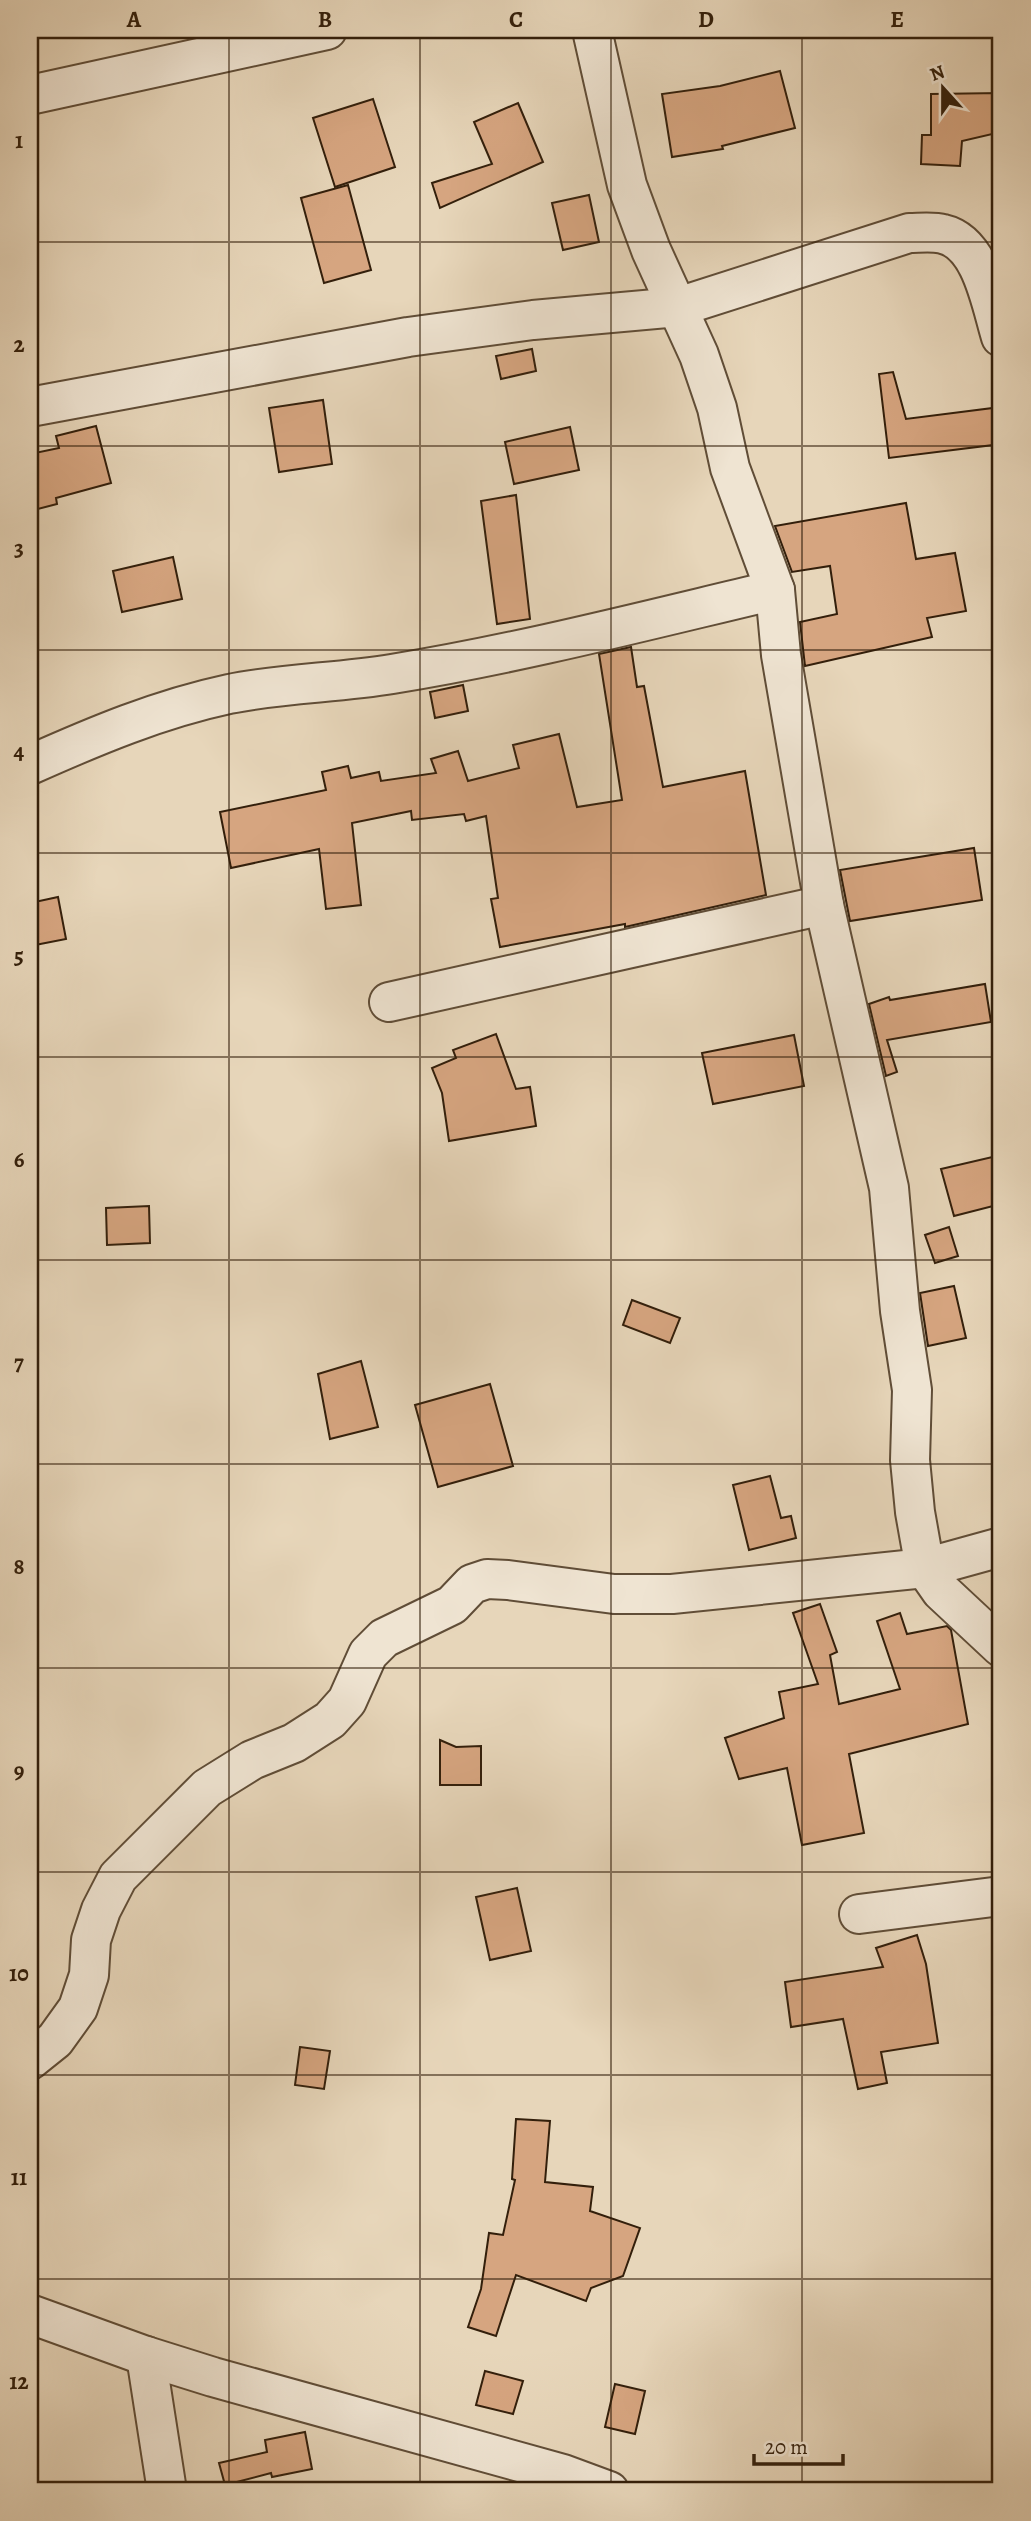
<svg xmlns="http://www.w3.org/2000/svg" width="1031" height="2521" font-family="Alegreya,serif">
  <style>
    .building { fill: #d6a580; stroke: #331f0b; stroke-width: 2 }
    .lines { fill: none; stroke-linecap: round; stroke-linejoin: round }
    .minor-casing { stroke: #604d37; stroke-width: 42 }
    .minor { stroke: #efe4d2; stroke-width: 38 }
    .grid { fill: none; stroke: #331f0b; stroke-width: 2; stroke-opacity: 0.55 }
    .neatline { fill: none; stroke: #331f0b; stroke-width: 2.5 }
    .grid-label { font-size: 23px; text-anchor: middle; font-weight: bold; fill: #331f0b }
  </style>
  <rect width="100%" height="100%" fill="#e7d6ba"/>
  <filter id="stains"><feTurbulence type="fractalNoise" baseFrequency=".00286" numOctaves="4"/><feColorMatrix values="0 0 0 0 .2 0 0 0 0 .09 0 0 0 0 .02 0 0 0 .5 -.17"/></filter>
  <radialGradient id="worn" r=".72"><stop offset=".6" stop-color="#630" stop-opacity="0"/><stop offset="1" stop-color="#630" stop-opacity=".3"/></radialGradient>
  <g class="building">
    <polygon points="780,71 795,128 722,146 723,149 672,157 662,94 720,86"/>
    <polygon points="1001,93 1001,132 962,141 960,166 921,164 922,135 931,135 931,94"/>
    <polygon points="373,99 395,167 335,187 313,118"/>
    <polygon points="518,103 543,162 440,208 432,183 492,164 474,122"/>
    <polygon points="348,185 371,270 324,283 301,198"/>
    <polygon points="589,195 599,242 563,250 552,203"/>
    <polygon points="532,349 536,371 501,379 496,356"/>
    <polygon points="893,372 906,419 1001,407 1001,444 889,458 879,374"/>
    <polygon points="323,400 332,464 279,472 269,408"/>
    <polygon points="96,426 111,483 56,498 57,504 30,511 30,454 59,448 56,436"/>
    <polygon points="570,427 579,470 514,484 505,442"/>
    <polygon points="516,495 530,619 497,624 481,501"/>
    <polygon points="906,503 916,559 955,553 966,611 927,618 932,637 805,666 800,622 837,614 830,566 792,572 775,526"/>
    <polygon points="173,557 182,599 122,612 113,571"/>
    <polygon points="631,647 637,687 644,686 663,787 745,771 766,895 625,927 625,924 500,947 491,899 498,898 486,816 466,821 464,814 412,820 411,811 352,823 361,905 326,909 319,849 231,868 220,812 326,790 322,772 348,766 351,778 379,772 381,781 436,773 431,759 458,751 468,781 519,768 513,745 559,734 577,807 622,800 599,654"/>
    <polygon points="463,685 468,711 435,718 430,692"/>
    <polygon points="974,848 982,900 850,921 840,870"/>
    <polygon points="58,897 66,939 30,946 30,903"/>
    <polygon points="985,984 991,1022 887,1040 897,1072 886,1076 869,1004 889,997 890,1000"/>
    <polygon points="496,1034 516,1089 530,1087 536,1126 449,1141 442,1093 432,1068 456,1058 453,1050"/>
    <polygon points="794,1035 804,1086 713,1104 702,1053"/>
    <polygon points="1001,1155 1001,1204 954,1216 941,1169"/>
    <polygon points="149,1206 150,1243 107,1245 106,1208"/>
    <polygon points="949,1227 958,1256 935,1263 925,1235"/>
    <polygon points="954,1286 966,1338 928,1346 920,1293"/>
    <polygon points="632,1300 680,1318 670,1343 623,1325"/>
    <polygon points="361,1361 378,1427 330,1439 318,1374"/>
    <polygon points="490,1384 513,1466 438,1487 415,1405"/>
    <polygon points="770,1476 781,1518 791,1516 796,1538 749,1550 733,1485"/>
    <polygon points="820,1604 837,1652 830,1655 839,1704 900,1689 877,1621 900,1613 907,1634 947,1626 951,1630 968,1724 849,1754 864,1833 802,1845 787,1768 739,1779 725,1738 784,1718 779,1692 818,1684 793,1613"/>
    <polygon points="440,1740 456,1747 481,1746 481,1785 440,1785"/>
    <polygon points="517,1888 531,1951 490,1960 476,1897"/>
    <polygon points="917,1935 926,1964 938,2043 881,2052 887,2083 858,2089 843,2019 791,2027 785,1982 883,1967 876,1948"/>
    <polygon points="300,2047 330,2051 324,2089 295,2085"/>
    <polygon points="516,2119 550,2121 545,2182 593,2187 590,2211 640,2228 623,2276 591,2288 586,2301 516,2275 496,2336 468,2327 481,2289 489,2233 503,2235 515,2180 512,2179"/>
    <polygon points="485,2371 523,2381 513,2414 476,2405"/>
    <polygon points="615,2384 645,2391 635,2434 605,2427"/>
    <polygon points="305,2432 312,2469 272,2477 271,2473 225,2485 219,2463 267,2452 265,2440"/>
  </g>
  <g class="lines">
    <defs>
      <g id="minor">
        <polyline points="592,30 627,185 651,250 699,355 717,408 730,468 775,590 781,655 824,905 889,1188 900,1311 912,1390 910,1460 915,1512 925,1568 941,1591 1001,1647"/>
        <polyline points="30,95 327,30"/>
        <path d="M30,407L408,337L533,320L678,307L909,233C919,233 932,231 943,234C982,243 991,305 1001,337"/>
        <path d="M30,765C95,736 159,709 229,694C282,683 338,683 392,674C521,653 648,620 775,590"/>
        <polyline points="389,1002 824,905"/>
        <polyline points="859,1914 1001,1896"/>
        <polyline points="30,2060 55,2040 78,2008 89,1975 91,1940 101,1910 118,1877 207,1788 252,1760 294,1743 330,1720 347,1701 368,1654 384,1638 452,1605 472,1584 487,1579 508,1580 614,1594 672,1594 925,1568 1001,1547"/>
        <polyline points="30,2314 146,2356 213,2377 563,2474 609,2491"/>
        <polyline points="146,2356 167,2491"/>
      </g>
    </defs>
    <use href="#minor" class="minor-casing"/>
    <use href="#minor" class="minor"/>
  </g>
  <path class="grid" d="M229,30V2491M420,30V2491M611,30V2491M802,30V2491M30,242H1001M30,446H1001M30,650H1001M30,853H1001M30,1057H1001M30,1260H1001M30,1464H1001M30,1668H1001M30,1872H1001M30,2075H1001M30,2279H1001"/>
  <rect width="1031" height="2521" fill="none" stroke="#e7d6ba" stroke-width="77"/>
  <g transform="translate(943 88) rotate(339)" stroke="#efe4d2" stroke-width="5" paint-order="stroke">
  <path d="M0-5L12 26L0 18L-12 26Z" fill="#331f0b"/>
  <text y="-10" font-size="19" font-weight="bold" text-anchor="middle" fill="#331f0b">N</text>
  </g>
  <path d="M754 2454v10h89v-10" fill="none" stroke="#331f0b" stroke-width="3.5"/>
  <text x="765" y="2454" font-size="21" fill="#331f0b" stroke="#efe4d2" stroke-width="5" paint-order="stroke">20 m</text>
  <rect x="38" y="38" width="954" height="2444" class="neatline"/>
  <g class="grid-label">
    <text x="134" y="27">A</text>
    <text x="325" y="27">B</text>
    <text x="516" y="27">C</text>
    <text x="706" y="27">D</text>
    <text x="897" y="27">E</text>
    <text x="19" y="148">1</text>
    <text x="19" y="352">2</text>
    <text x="19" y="556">3</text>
    <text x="19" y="759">4</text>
    <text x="19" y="963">5</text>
    <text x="19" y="1167">6</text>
    <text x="19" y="1370">7</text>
    <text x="19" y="1574">8</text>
    <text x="19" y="1778">9</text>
    <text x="19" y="1981">10</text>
    <text x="19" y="2185">11</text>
    <text x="19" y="2389">12</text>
  </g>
  <rect width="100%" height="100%" filter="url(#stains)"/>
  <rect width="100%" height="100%" fill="url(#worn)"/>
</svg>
